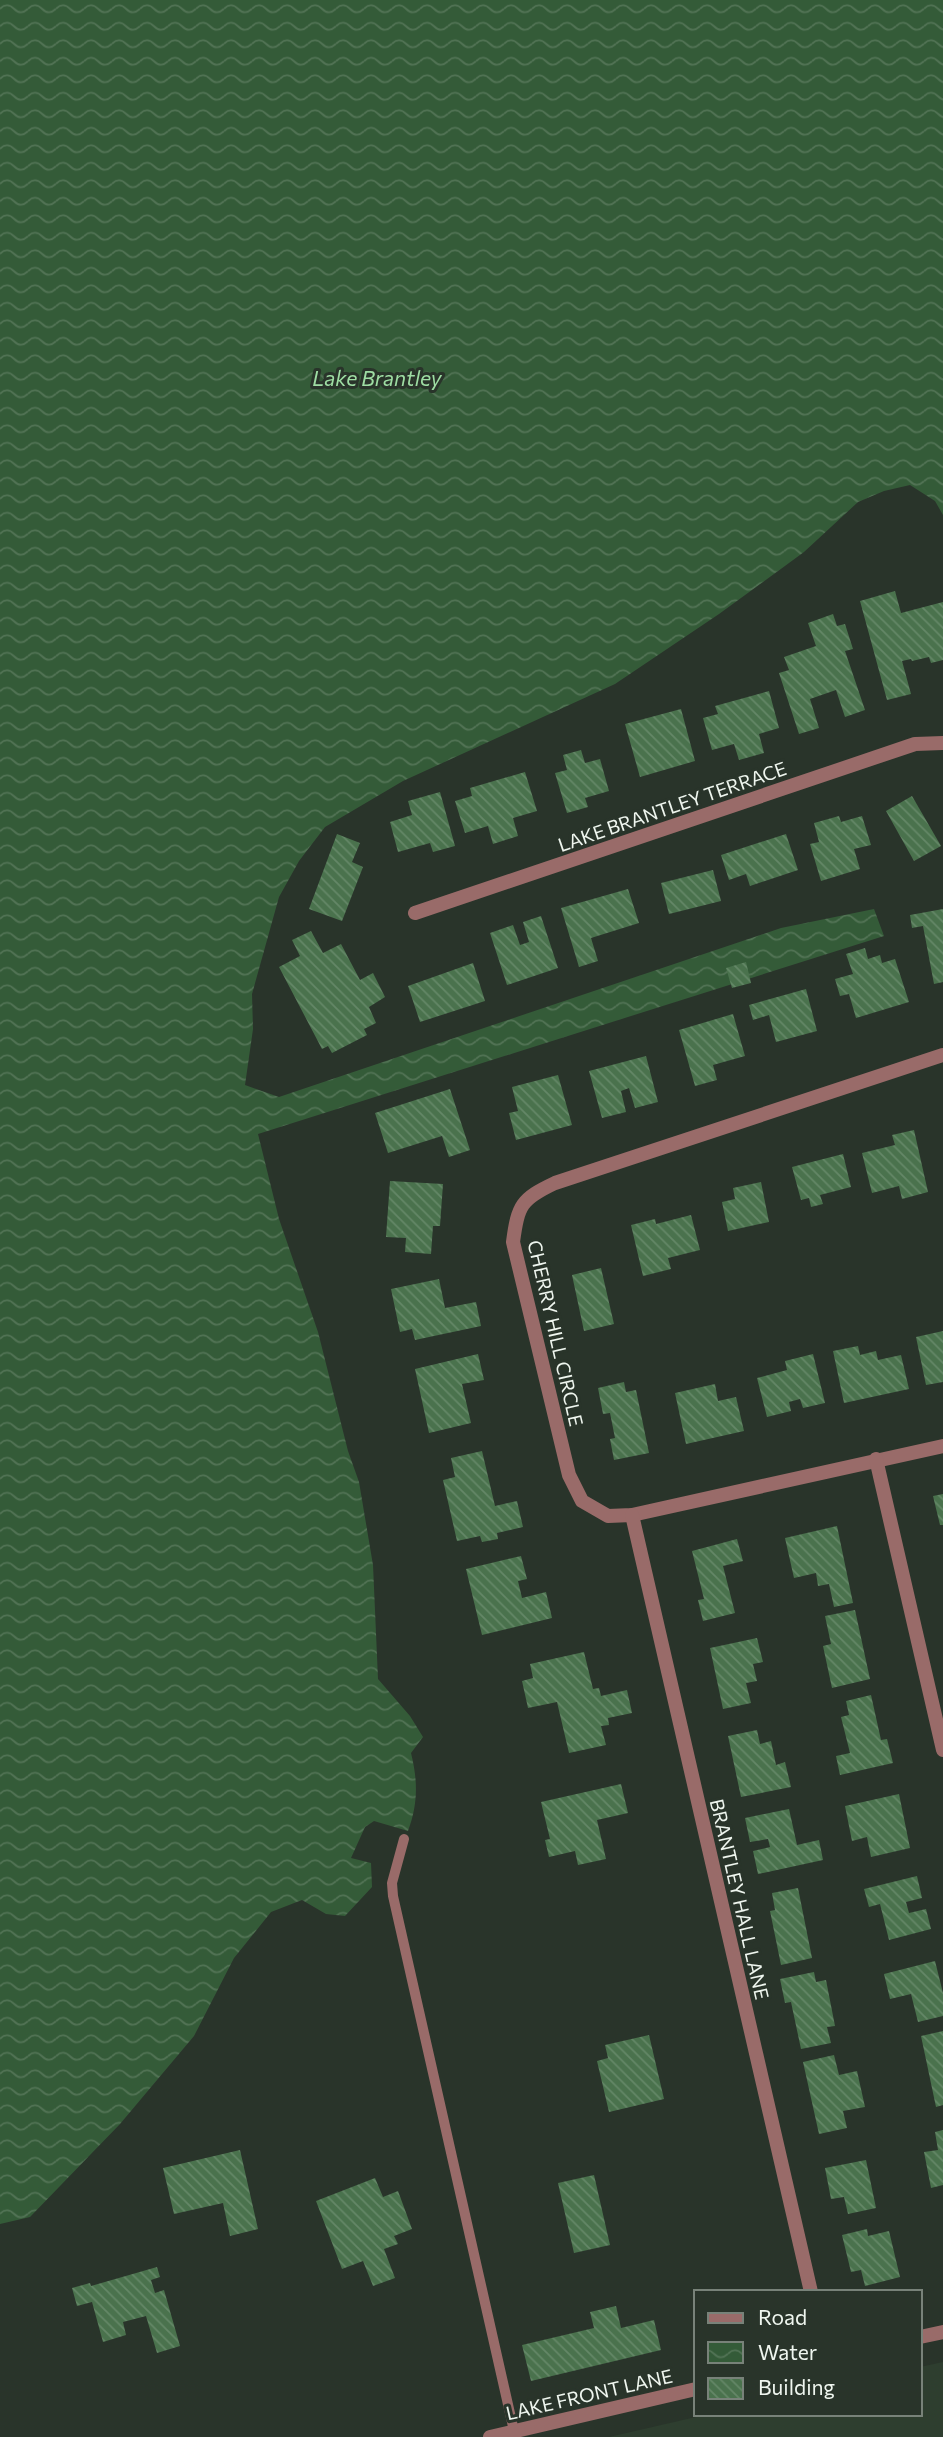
<svg xmlns="http://www.w3.org/2000/svg" width="943" height="2437" font-family="Commissioner,sans-serif">
  <style>
    .built { fill: #2e3e2f }
    .water { fill: url(#water-waves) }
    .building { fill: url(#building-back-hatch) }
    .lines { fill: none; stroke-linecap: round; stroke-linejoin: round }
    .service { stroke: #996b69; stroke-width: 10 }
    .minor { stroke: #996b69; stroke-width: 14 }
    .labels { text-anchor: middle; dominant-baseline: central; stroke-width: 6; stroke-linejoin: round; paint-order: stroke }
    .street-label { font-size: 19px; fill: #eff6ef; stroke: #29342a }
    .water-label { font-size: 21px; font-style: italic; fill: #9edda3; stroke: #29342a }
  </style>
  <defs>
    <pattern id="water-waves" width="16" height="10" patternUnits="userSpaceOnUse" patternTransform="scale(1.75)"><rect width="16" height="10" fill="#345b38"/><path d="M0 5q4-4 8 0t8 0" fill="none" stroke="#527355"/></pattern>
    <pattern id="building-back-hatch" width="6" height="6" patternUnits="userSpaceOnUse" patternTransform="scale(1.75)"><rect width="6" height="6" fill="#4a724d"/><path d="M-1 5l2 2M0 0l6 6M5-1l2 2" fill="none" stroke="#648767"/></pattern>
  </defs>
  <rect width="100%" height="100%" fill="#29342a"/>
  <polygon class="built" points="943,2362 943,2437 609,2437 709,2414 920,2414 920,2367"/>
  <path class="water" d="M0,0H943V515L935,501L910,485L884,491L858,502L804,552L719,614L615,684L403,781L325,827L299,861L279,897L252,994L253,1029L245,1085L279,1097L781,928L874,909L884,936L258,1134L279,1219L318,1332L348,1451L359,1482L373,1565L378,1679L410,1716L423,1737L411,1753C418,1781 418,1804 408,1831L374,1821L365,1827L351,1858L371,1863L372,1887L345,1916L326,1914L302,1900L271,1912L234,1958L194,2036L120,2124L30,2217L0,2224Z"/>
  <g class="building">
    <polygon points="895,591 901,613 943,602 943,660 931,663 929,657 912,661 911,659 902,661 911,694 887,700 860,601"/>
    <polygon points="833,614 837,626 845,624 853,649 845,651 865,710 845,717 836,690 810,699 819,728 799,734 779,673 789,670 784,657 816,646 808,623"/>
    <polygon points="769,691 779,728 759,734 764,753 739,760 734,744 712,750 703,718 718,714 715,706"/>
    <polygon points="681,709 695,761 640,777 625,724"/>
    <polygon points="581,750 585,763 600,759 609,791 585,798 588,807 567,813 555,773 567,770 563,755"/>
    <polygon points="525,772 537,811 513,818 518,836 493,844 488,826 465,833 455,801 472,796 470,788"/>
    <polygon points="440,792 455,846 433,852 430,843 398,852 390,822 412,815 408,801"/>
    <polygon points="912,796 941,846 914,861 886,811"/>
    <polygon points="839,816 841,822 862,816 871,845 854,849 860,869 821,881 810,844 819,842 814,823"/>
    <polygon points="337,834 360,843 352,862 363,867 342,921 309,909"/>
    <polygon points="786,834 798,870 750,886 746,874 729,880 721,855"/>
    <polygon points="713,870 721,901 669,914 661,883"/>
    <polygon points="628,889 639,923 591,938 598,961 579,967 561,908"/>
    <polygon points="943,909 943,982 934,984 923,926 912,928 910,915"/>
    <polygon points="541,916 558,968 507,985 490,933 513,925 520,945 529,942 523,922"/>
    <polygon points="311,931 323,953 341,944 360,980 373,973 385,997 369,1007 376,1023 364,1029 367,1035 332,1053 328,1046 322,1049 279,967 300,956 292,940"/>
    <polygon points="865,948 868,959 880,955 882,963 895,959 909,1002 856,1018 849,994 840,996 835,979 853,974 846,954"/>
    <polygon points="746,962 751,983 732,988 726,968"/>
    <polygon points="473,963 485,1001 420,1022 408,986"/>
    <polygon points="806,989 817,1031 776,1042 769,1015 753,1020 749,1005"/>
    <polygon points="733,1014 745,1056 713,1065 717,1080 695,1086 679,1030"/>
    <polygon points="646,1056 658,1102 635,1108 629,1088 621,1091 626,1112 602,1118 589,1071"/>
    <polygon points="558,1075 572,1125 516,1140 509,1113 518,1111 512,1087"/>
    <polygon points="450,1089 470,1150 449,1157 442,1136 388,1153 375,1113"/>
    <polygon points="914,1130 928,1192 902,1199 899,1186 872,1193 862,1153 895,1145 892,1135"/>
    <polygon points="843,1154 851,1187 820,1195 823,1204 811,1207 809,1198 801,1200 792,1167"/>
    <polygon points="390,1181 443,1184 440,1226 433,1226 431,1254 405,1252 406,1238 386,1237"/>
    <polygon points="761,1182 769,1222 728,1231 722,1202 735,1199 733,1188"/>
    <polygon points="691,1215 700,1250 668,1258 671,1269 643,1276 631,1225 655,1219 656,1224"/>
    <polygon points="601,1268 614,1324 584,1331 572,1275"/>
    <polygon points="439,1279 445,1308 476,1302 481,1326 415,1340 412,1329 400,1332 391,1289"/>
    <polygon points="943,1331 943,1382 926,1385 916,1337"/>
    <polygon points="858,1346 860,1355 876,1351 878,1360 901,1355 909,1389 844,1403 833,1351"/>
    <polygon points="478,1354 484,1380 462,1384 471,1423 429,1433 415,1369"/>
    <polygon points="813,1354 825,1403 803,1408 800,1399 789,1402 791,1411 767,1417 757,1378 787,1370 785,1361"/>
    <polygon points="624,1382 626,1392 636,1390 649,1453 614,1460 610,1439 615,1438 610,1413 603,1414 598,1388"/>
    <polygon points="715,1384 718,1401 736,1397 744,1431 686,1444 675,1393"/>
    <polygon points="482,1451 495,1506 517,1501 523,1527 497,1533 498,1539 482,1542 480,1536 457,1541 443,1480 455,1477 451,1458"/>
    <polygon points="943,1494 943,1525 940,1525 933,1496"/>
    <polygon points="837,1526 853,1603 834,1607 829,1584 818,1586 816,1573 794,1578 785,1538"/>
    <polygon points="737,1539 743,1561 723,1566 735,1613 703,1621 698,1600 704,1599 692,1551"/>
    <polygon points="521,1556 527,1579 518,1581 522,1598 546,1592 552,1618 482,1635 466,1569"/>
    <polygon points="855,1610 870,1679 832,1688 823,1646 831,1644 825,1616"/>
    <polygon points="757,1638 763,1662 753,1664 757,1681 746,1683 751,1703 723,1709 710,1648"/>
    <polygon points="584,1652 593,1689 599,1688 601,1696 627,1690 632,1713 608,1718 609,1725 601,1726 606,1745 569,1753 557,1702 528,1708 522,1681 533,1678 530,1664"/>
    <polygon points="871,1695 881,1740 887,1739 893,1763 840,1775 836,1756 850,1753 841,1717 849,1715 846,1701"/>
    <polygon points="757,1730 760,1744 771,1741 776,1765 785,1762 791,1787 741,1797 728,1736"/>
    <polygon points="621,1784 628,1813 597,1820 606,1859 578,1865 575,1851 549,1857 545,1840 550,1839 541,1802"/>
    <polygon points="899,1794 910,1848 871,1857 867,1837 852,1841 845,1806"/>
    <polygon points="789,1809 797,1845 819,1840 823,1860 758,1874 753,1851 770,1847 768,1839 750,1842 745,1818"/>
    <polygon points="917,1876 922,1898 906,1902 909,1913 926,1909 931,1929 889,1940 880,1904 869,1907 864,1889"/>
    <polygon points="798,1888 812,1958 781,1965 770,1911 775,1910 772,1893"/>
    <polygon points="935,1961 943,1993 943,2016 918,2022 911,1994 890,1999 884,1974"/>
    <polygon points="814,1972 816,1982 826,1980 835,2026 827,2027 831,2043 801,2049 791,2002 785,2003 780,1979"/>
    <polygon points="943,2031 943,2105 936,2107 921,2036"/>
    <polygon points="649,2035 664,2099 609,2112 597,2061 608,2058 605,2045"/>
    <polygon points="834,2055 839,2075 857,2071 865,2107 843,2111 847,2128 819,2134 803,2062"/>
    <polygon points="943,2130 943,2185 931,2188 924,2152 938,2150 935,2132"/>
    <polygon points="240,2150 258,2229 230,2236 223,2203 174,2214 163,2168"/>
    <polygon points="866,2160 876,2208 848,2214 844,2197 831,2199 825,2168"/>
    <polygon points="594,2175 610,2245 574,2253 558,2183"/>
    <polygon points="375,2178 383,2197 398,2191 412,2229 394,2236 398,2244 384,2249 395,2278 373,2286 363,2261 342,2269 316,2201"/>
    <polygon points="867,2229 868,2236 889,2231 900,2277 865,2286 861,2270 851,2272 842,2235"/>
    <polygon points="157,2267 160,2277 151,2280 155,2293 164,2290 180,2346 157,2353 146,2316 123,2322 126,2335 103,2342 92,2302 77,2306 72,2288 90,2283 91,2286"/>
    <polygon points="616,2306 621,2328 654,2320 661,2350 531,2381 522,2345 594,2328 590,2312"/>
  </g>
  <g class="lines">
    <polyline class="service" points="404,1839 392,1883 393,1896 514,2431"/>
    <g class="minor">
      <polyline points="415,913 915,744 943,743"/>
      <path d="M943,1055L555,1183C521,1199 518,1205 513,1242L569,1475L582,1501L608,1516L632,1515L943,1446"/>
      <polyline points="876,1459 943,1750"/>
      <polyline points="632,1515 811,2292"/>
      <polyline points="920,2337 943,2332"/>
      <polyline points="490,2437 696,2389"/>
    </g>
  </g>
  <g class="labels">
    <g class="street-label">
      <text transform="translate(672 806) rotate(-19)">LAKE BRANTLEY TERRACE</text>
      <text transform="translate(556 1333) rotate(77)">CHERRY HILL CIRCLE</text>
      <text transform="translate(740 1899) rotate(77)">BRANTLEY HALL LANE</text>
      <text transform="translate(589 2394) rotate(-13)">LAKE FRONT LANE</text>
    </g>
    <g class="water-label">
      <text x="377" y="377">Lake Brantley</text>
    </g>
  </g>
  <rect x="694" y="2290" width="228" height="126" fill="#29342a" stroke="#788279" stroke-width="2"/>
  <rect x="708" y="2313" width="35" height="10" fill="#996b69" stroke="#788279" stroke-width="2"/>
  <text x="758" y="2325" font-size="21" fill="#eff6ef">Road</text>
  <rect x="708" y="2342" width="35" height="21" fill="url(#water-waves)" stroke="#788279" stroke-width="2"/>
  <text x="758" y="2360" font-size="21" fill="#eff6ef">Water</text>
  <rect x="708" y="2378" width="35" height="21" fill="url(#building-back-hatch)" stroke="#788279" stroke-width="2"/>
  <text x="758" y="2395" font-size="21" fill="#eff6ef">Building</text>
</svg>
